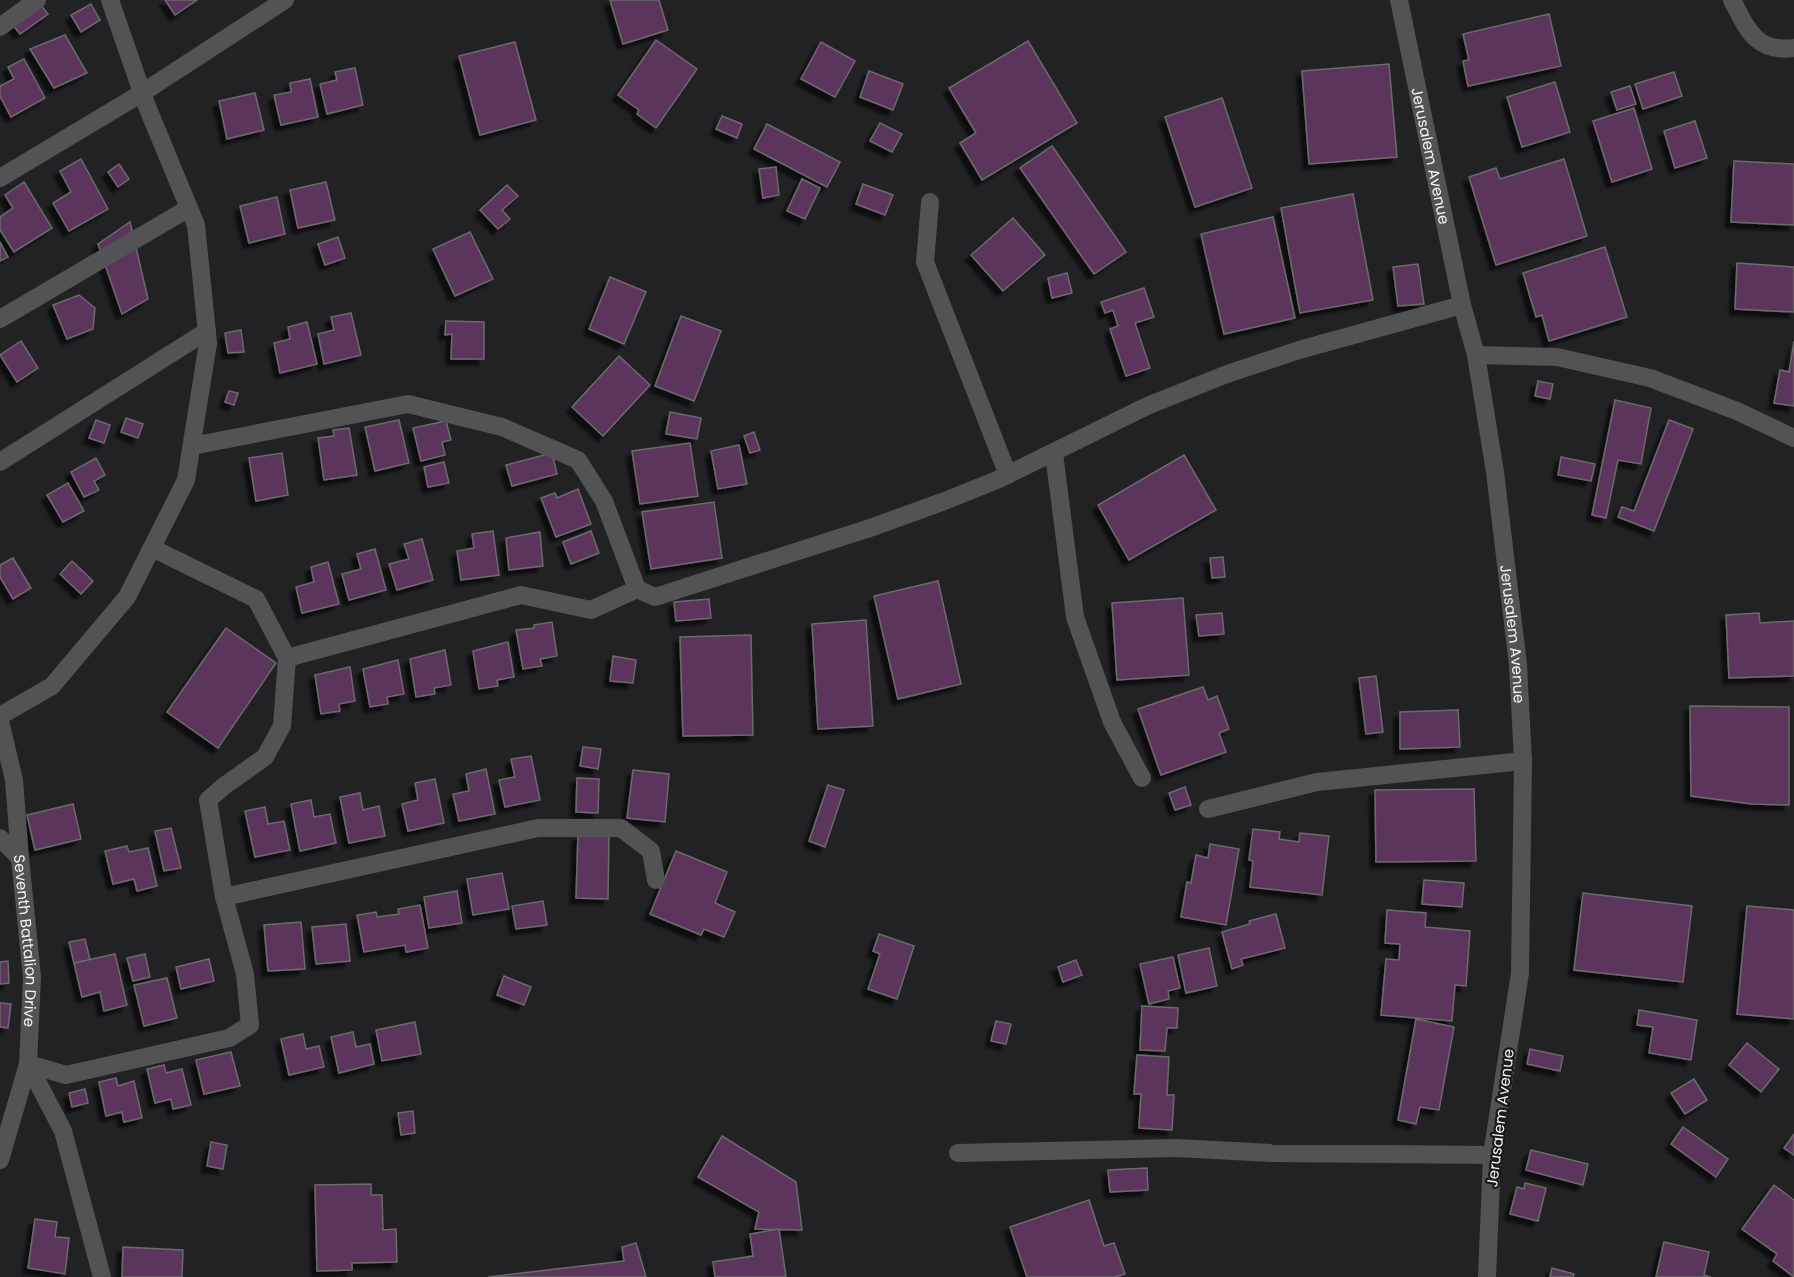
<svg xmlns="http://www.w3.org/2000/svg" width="1794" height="1277" font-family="Poppins,sans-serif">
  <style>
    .building { fill: #5c345d; stroke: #6c6a6c; stroke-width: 1.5; filter: url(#shadow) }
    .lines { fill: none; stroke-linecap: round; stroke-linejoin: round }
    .minor { stroke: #535254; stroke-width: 18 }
    .labels { text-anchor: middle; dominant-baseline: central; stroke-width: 4.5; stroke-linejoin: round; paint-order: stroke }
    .street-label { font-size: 15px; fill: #f4f3f5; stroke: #19181a }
  </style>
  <defs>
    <filter id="shadow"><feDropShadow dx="-5.5" dy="5.5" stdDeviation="1.5" flood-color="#0009"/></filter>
  </defs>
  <rect width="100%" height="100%" fill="#222124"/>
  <g class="building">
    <polygon points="165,0 197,0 175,15"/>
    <polygon points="610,0 659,0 668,30 623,44"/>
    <polygon points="40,4 48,14 20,34 12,24"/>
    <polygon points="91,4 100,20 81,32 71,15"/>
    <polygon points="1549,14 1561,66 1468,86 1463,61 1469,60 1463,34"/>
    <polygon points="65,35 87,73 54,88 30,49"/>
    <polygon points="656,40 697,69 656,128 637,114 639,110 618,95"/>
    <polygon points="1028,41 1077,123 982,180 960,143 976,133 949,88"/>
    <polygon points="515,42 536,120 480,135 459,56"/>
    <polygon points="821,42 855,61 835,97 801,79"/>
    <polygon points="24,59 45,98 11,117 0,96 0,86 14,79 8,67"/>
    <polygon points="1389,64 1397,157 1309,164 1302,71"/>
    <polygon points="355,68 363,105 327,114 320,84 337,80 335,72"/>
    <polygon points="869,71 903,84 893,110 860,97"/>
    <polygon points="1674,72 1682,96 1643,109 1635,84"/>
    <polygon points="310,79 318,117 281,125 274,95 291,92 290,83"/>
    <polygon points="1555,82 1570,132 1522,147 1507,97"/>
    <polygon points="1630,86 1636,104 1617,110 1611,92"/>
    <polygon points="255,93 264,130 227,139 219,101"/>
    <polygon points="1222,98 1252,188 1195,207 1165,117"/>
    <polygon points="1634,108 1652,169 1612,182 1593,121"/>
    <polygon points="722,116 742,124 737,138 716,129"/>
    <polygon points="1695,121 1707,158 1675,168 1664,131"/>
    <polygon points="880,123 902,134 892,152 870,141"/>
    <polygon points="767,124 840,162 827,187 754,149"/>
    <polygon points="1052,146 1126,252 1094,274 1020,168"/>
    <polygon points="81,159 108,209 69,231 53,203 71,192 60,171"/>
    <polygon points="1564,159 1587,236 1496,265 1469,177 1496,168 1500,179"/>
    <polygon points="1734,161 1794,164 1794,225 1731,222"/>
    <polygon points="119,164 129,179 118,187 108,172"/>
    <polygon points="776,167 779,195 763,198 759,169"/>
    <polygon points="802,179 820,188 805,219 787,211"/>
    <polygon points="24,182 52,228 14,252 0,230 0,217 13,208 5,195"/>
    <polygon points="326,182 335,220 298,228 290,190"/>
    <polygon points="863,184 893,195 885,215 856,204"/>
    <polygon points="507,185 518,196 502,210 510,219 498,229 480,210"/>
    <polygon points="1353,194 1373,300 1300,313 1281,208"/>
    <polygon points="277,197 285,234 249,243 240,206"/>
    <polygon points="1273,217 1295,318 1224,334 1201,234"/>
    <polygon points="1013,218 1045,255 1003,291 971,255"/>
    <polygon points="130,222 148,299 122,314 98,244"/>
    <polygon points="470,232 493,279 455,296 433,249"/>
    <polygon points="338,237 345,258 325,265 318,244"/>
    <polygon points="0,242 8,257 0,261"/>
    <polygon points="1605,247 1627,317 1549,341 1542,315 1536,317 1523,273"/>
    <polygon points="1737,263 1794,267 1794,312 1735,309"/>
    <polygon points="1418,264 1424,304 1398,306 1393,267"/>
    <polygon points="1067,273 1072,293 1052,298 1048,278"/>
    <polygon points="610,277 646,292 624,344 589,329"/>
    <polygon points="1144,288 1154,317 1135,323 1150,368 1126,376 1110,329 1118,326 1113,310 1105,313 1101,302"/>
    <polygon points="79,295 95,308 93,329 67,339 53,305"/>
    <polygon points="351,313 361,355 324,364 318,334 334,330 331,317"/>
    <polygon points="681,316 721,331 694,401 655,386"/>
    <polygon points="446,321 484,322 484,359 451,359 452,334 445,335"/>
    <polygon points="307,322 317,364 280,373 274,343 290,339 288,327"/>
    <polygon points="241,330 244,352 228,353 225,333"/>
    <polygon points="21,341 38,368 17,382 0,355"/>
    <polygon points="1794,341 1794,406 1774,403 1780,370 1789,372"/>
    <polygon points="619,356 650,385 603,436 572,407"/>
    <polygon points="1538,381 1553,384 1550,399 1535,396"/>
    <polygon points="229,391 238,393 234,405 225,402"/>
    <polygon points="1615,400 1651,408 1641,464 1618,460 1606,518 1592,515"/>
    <polygon points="670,412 701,418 697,439 666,434"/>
    <polygon points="126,418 143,424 138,438 121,432"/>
    <polygon points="96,420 110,425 104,443 89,438"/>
    <polygon points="399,420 409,463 375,471 365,427"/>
    <polygon points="1669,420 1693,429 1654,531 1618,517 1622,507 1634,511"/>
    <polygon points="446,421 451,440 442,442 445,455 421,461 413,428"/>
    <polygon points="349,428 357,475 324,480 318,438 334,436 333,430"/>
    <polygon points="754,432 760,450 750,453 744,436"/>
    <polygon points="690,443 698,496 640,504 632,451"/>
    <polygon points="739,445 747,484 718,489 711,451"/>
    <polygon points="282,453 288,495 256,501 249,458"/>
    <polygon points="552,453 557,474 512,486 506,465"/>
    <polygon points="1184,455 1216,510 1129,560 1098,505"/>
    <polygon points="1561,457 1595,464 1591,481 1558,475"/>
    <polygon points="96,458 105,475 94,481 99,490 84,497 71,472"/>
    <polygon points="444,462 449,483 428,487 424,467"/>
    <polygon points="68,483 84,511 63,522 47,495"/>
    <polygon points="578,489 591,524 556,537 541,498 555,493 557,498"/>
    <polygon points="714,502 722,558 651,569 642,512"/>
    <polygon points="493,531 499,575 461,580 457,551 474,548 472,534"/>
    <polygon points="591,531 599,553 571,564 563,542"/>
    <polygon points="540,532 543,566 509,570 506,538"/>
    <polygon points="422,539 433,580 397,590 389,564 409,559 404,544"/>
    <polygon points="375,549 386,590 349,600 342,574 361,569 357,554"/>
    <polygon points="1223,557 1225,577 1212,578 1210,558"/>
    <polygon points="13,558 31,588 13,599 0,577 0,565"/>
    <polygon points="72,561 93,581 81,594 60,574"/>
    <polygon points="328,562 339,604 302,613 296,587 314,582 311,567"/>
    <polygon points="938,581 961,684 898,699 874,596"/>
    <polygon points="1183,598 1189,675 1117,680 1112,603"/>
    <polygon points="709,599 711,618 676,621 674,602"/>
    <polygon points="1222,613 1224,634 1199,636 1196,615"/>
    <polygon points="1759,613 1760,623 1794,621 1794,676 1729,678 1726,615"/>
    <polygon points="866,620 873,726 818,729 812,624"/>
    <polygon points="552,622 557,656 540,659 542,666 523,669 516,630 534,628 534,625"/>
    <polygon points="226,628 276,663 218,748 167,712"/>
    <polygon points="751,635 753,735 683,736 680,637"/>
    <polygon points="508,642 514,677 497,680 498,686 479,689 473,651"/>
    <polygon points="445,650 451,685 434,688 435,694 416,697 410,659"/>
    <polygon points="613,656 636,660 633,683 610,681"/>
    <polygon points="398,660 404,694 387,697 388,704 370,707 363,669"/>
    <polygon points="350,667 355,701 339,704 340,711 321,714 315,675"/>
    <polygon points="1376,676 1383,732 1366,734 1359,678"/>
    <polygon points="1203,687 1208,700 1217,696 1229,729 1219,733 1226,752 1161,775 1138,709"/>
    <polygon points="1690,706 1789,707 1789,805 1752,804 1691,796"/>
    <polygon points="1458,710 1460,747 1400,749 1400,712"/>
    <polygon points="583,747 601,749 598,769 580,766"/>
    <polygon points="531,756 540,800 505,807 499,780 515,777 511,759"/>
    <polygon points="486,769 495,814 459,821 453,794 469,791 466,774"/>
    <polygon points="633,770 669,774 665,822 627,818"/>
    <polygon points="577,778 599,779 598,813 576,812"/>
    <polygon points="435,779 444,823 408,831 402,804 418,800 415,783"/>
    <polygon points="828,785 844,790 825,847 809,841"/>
    <polygon points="1185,787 1191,805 1175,810 1169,793"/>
    <polygon points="1474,789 1476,861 1376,862 1375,790"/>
    <polygon points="360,793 363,810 379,806 385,836 349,843 340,797"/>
    <polygon points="311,800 314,817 330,814 336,843 300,851 291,804"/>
    <polygon points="73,804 81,839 35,850 27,815"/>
    <polygon points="265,807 268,824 284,821 290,850 255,857 245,811"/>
    <polygon points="171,828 181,868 164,871 155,831"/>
    <polygon points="1253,829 1280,832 1279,839 1299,842 1300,833 1329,836 1322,895 1250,887 1253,861 1249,860"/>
    <polygon points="578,835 609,836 608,899 576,898"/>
    <polygon points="1210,844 1239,849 1226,925 1181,917 1187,882 1191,883 1196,855 1208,858"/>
    <polygon points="127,846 129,852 148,848 157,886 137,891 134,879 113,884 105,851"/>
    <polygon points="676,851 727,872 715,903 735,912 724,937 704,929 701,935 650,914"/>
    <polygon points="502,873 509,909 473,915 467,879"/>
    <polygon points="1424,880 1464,883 1462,907 1422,904"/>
    <polygon points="457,891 462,923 429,928 424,897"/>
    <polygon points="1583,893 1692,906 1683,982 1574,970"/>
    <polygon points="543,901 547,925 516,929 512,906"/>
    <polygon points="420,905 428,948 406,952 405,945 364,952 357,915 376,912 377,917 399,914 398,909"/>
    <polygon points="1747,906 1794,910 1794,1019 1737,1014"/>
    <polygon points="1387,910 1426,913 1425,927 1470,931 1466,986 1455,985 1452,1021 1381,1015 1386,959 1399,960 1400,944 1385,943"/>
    <polygon points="1276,914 1285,948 1241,959 1243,965 1232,969 1222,932 1250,924 1249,921"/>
    <polygon points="301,922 305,969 268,971 264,925"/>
    <polygon points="346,924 350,961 316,964 312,927"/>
    <polygon points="879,934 914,946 897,999 868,989 880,954 873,951"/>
    <polygon points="85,939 90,960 74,963 69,942"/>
    <polygon points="1209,948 1217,986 1186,993 1178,955"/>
    <polygon points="115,954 127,1005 104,1011 100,992 82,997 74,963"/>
    <polygon points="145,954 150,977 133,981 127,958"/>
    <polygon points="1173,957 1180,988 1168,991 1169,999 1149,1004 1140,964"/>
    <polygon points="209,959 214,981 181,989 176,967"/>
    <polygon points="1076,960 1082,975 1063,982 1058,967"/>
    <polygon points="8,961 9,983 0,984 0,962"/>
    <polygon points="504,976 531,987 524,1005 497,995"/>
    <polygon points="167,978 177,1018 144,1026 134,985"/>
    <polygon points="0,1003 11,1004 8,1028 0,1027"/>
    <polygon points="1142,1006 1178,1008 1177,1028 1167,1028 1165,1051 1140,1050"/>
    <polygon points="1639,1010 1697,1020 1691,1060 1649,1053 1653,1027 1637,1025"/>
    <polygon points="1416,1019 1454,1027 1439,1110 1420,1107 1416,1124 1398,1120"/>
    <polygon points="996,1021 1011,1024 1006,1044 991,1041"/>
    <polygon points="415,1022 421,1054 382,1061 376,1030"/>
    <polygon points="353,1032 356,1047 370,1044 374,1064 339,1073 331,1037"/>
    <polygon points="303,1034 306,1049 319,1046 324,1067 289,1075 281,1039"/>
    <polygon points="1747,1043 1779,1069 1761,1092 1729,1065"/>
    <polygon points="1530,1049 1563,1056 1560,1071 1527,1064"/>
    <polygon points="231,1052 240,1086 204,1094 196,1060"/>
    <polygon points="1137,1055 1169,1057 1167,1095 1174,1095 1172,1130 1139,1128 1141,1094 1134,1094"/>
    <polygon points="164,1065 166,1073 182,1069 191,1105 173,1109 171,1099 155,1103 147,1069"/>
    <polygon points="116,1078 118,1086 134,1081 142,1118 124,1122 122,1112 106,1116 99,1082"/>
    <polygon points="1694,1079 1707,1100 1685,1114 1671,1093"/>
    <polygon points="85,1089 88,1103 72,1107 69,1093"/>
    <polygon points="413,1111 415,1133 401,1135 398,1113"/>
    <polygon points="1683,1127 1728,1159 1716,1177 1671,1144"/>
    <polygon points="1794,1134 1794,1155 1784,1148"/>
    <polygon points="722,1136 796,1182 802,1230 755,1229 759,1212 698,1177"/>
    <polygon points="211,1142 227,1145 223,1169 207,1166"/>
    <polygon points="1531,1150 1588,1164 1583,1185 1526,1170"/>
    <polygon points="1147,1168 1148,1190 1110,1192 1108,1170"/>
    <polygon points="1525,1183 1546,1188 1538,1221 1510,1214 1517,1187 1524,1189"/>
    <polygon points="371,1184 371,1195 382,1195 383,1230 396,1229 397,1262 352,1263 352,1270 317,1271 315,1185"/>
    <polygon points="1774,1185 1794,1200 1794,1277 1773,1261 1777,1254 1742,1229"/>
    <polygon points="1089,1200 1104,1246 1114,1243 1125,1274 1115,1277 1027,1277 1010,1227"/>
    <polygon points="35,1219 57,1222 55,1237 69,1238 65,1274 28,1268"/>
    <polygon points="779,1229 786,1277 715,1277 713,1262 753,1256 750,1234"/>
    <polygon points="1664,1242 1709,1252 1704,1275 1711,1277 1656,1277"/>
    <polygon points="636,1243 646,1277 488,1277 624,1261 622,1247"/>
    <polygon points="123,1247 183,1250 182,1277 122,1277"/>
    <polygon points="1552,1268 1574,1274 1573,1277 1550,1277"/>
  </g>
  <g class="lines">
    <g class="minor">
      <path id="s1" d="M1399,0L1462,305L1476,355L1495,472L1518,665L1523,761L1520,973L1492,1155L1487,1277"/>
      <path d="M1732,0C1747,29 1756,53 1794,48"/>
      <polyline points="0,27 37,0"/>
      <polyline points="0,178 142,93 285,0"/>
      <polyline points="930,202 925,262 1008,475"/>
      <polyline points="0,319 189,208"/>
      <polyline points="1476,355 1557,357 1650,378 1737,411 1794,438"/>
      <polyline points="192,446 408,404 502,427 578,460 604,501 637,589"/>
      <polyline points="1054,454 1075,617 1112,722 1142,778"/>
      <polyline points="0,462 207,331"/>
      <polyline points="152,548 256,599 287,658 521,595 591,610 637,589 655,597 870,528 942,502 997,480 1147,406 1227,374 1299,350 1462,305"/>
      <polyline points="0,716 52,686 127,597 186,480 208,343 196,225 146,104 110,0"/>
      <path id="s2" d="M0,721L14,780L20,858L32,977L28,1064L0,1160"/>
      <polyline points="1208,809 1317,782 1523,761"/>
      <polyline points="0,838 20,858"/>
      <polyline points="224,897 538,828 621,828 651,851 656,880"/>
      <polyline points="28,1064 66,1075 229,1038 250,1025 245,974 224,897 208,800 224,786 265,757 282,726 287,658"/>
      <polyline points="28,1064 63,1131 102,1277"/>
      <polyline points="958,1153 1176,1148 1272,1153 1492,1155"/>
    </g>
  </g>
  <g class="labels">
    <g class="street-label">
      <text stroke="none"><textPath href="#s1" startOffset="159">Jerusalem Avenue</textPath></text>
      <text stroke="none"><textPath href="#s1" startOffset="645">Jerusalem Avenue</textPath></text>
      <text stroke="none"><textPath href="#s2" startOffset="222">Seventh Battalion Drive</textPath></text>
      <text transform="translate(1500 1118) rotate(-83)">Jerusalem Avenue</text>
    </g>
  </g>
</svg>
